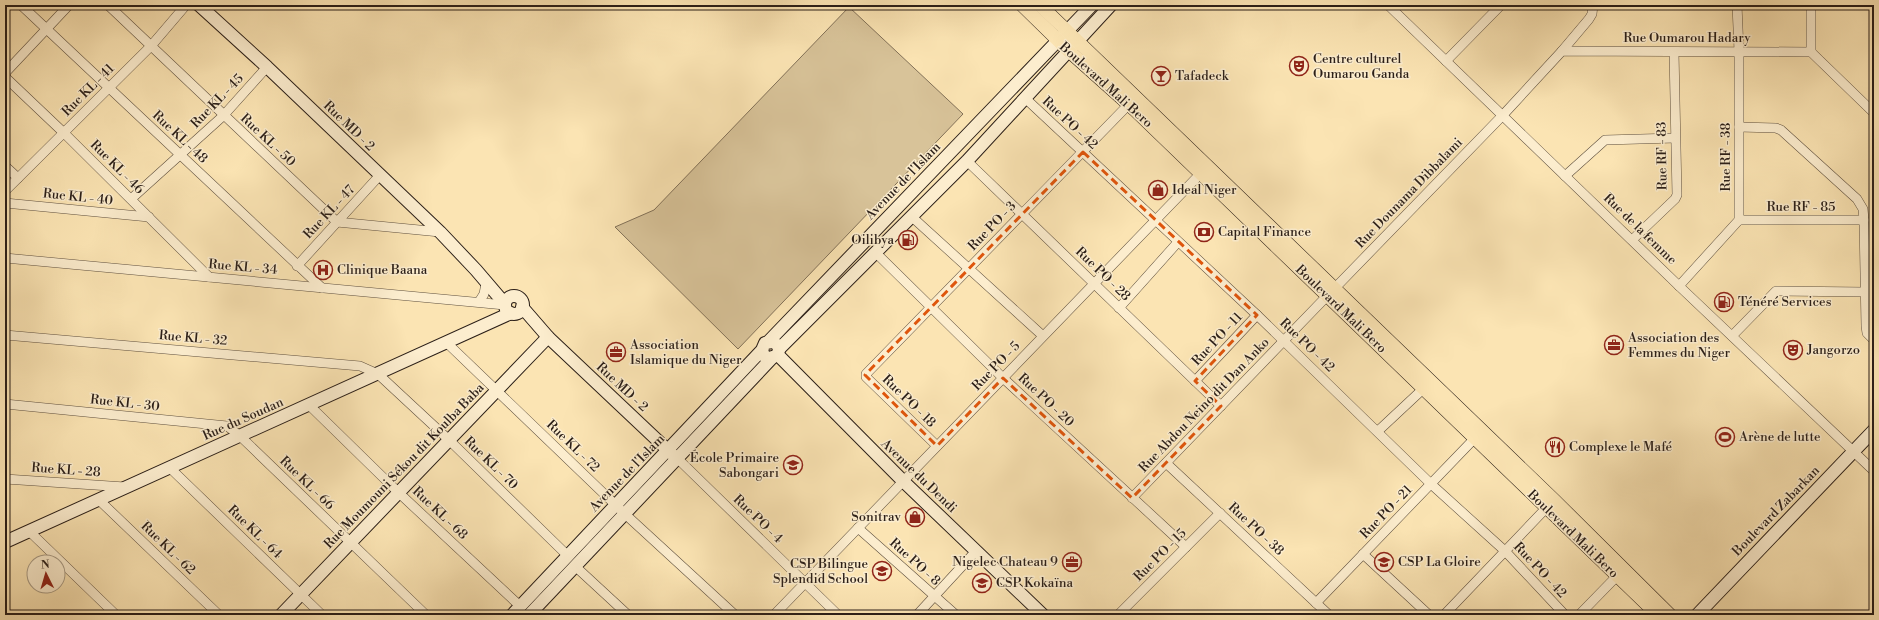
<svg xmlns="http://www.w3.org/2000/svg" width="1879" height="620" font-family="'Libre Bodoni',serif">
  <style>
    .green { fill: #d8c399; stroke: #827158 }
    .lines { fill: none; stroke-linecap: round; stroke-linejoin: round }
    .street-casing { stroke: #5f503f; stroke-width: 10 }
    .secondary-casing { stroke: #2b1f18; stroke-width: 14 }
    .primary-casing { stroke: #2b1f18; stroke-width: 14 }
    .street { stroke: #fcedce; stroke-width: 9 }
    .secondary { stroke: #fcedce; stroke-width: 12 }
    .primary { stroke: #fbe4b3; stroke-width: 13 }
    .marked { fill: none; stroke: #df560d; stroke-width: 3; stroke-dasharray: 8 5; stroke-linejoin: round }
    .labels { text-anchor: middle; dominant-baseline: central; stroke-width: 3; stroke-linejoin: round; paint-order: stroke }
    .street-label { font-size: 13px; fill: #2b1f18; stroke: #fcedce }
    .poi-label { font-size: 13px; fill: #2b1f18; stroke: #fcedce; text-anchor: start }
  </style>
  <rect width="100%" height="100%" fill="#fbe4b3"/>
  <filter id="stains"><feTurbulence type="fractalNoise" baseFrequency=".005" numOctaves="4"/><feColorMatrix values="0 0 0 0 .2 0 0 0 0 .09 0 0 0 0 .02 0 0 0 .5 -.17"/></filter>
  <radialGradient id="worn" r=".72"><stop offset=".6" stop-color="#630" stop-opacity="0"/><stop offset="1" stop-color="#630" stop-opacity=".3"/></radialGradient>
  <polygon class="green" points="849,7 963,114 738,349 615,227 654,210"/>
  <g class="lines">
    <defs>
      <g id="street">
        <polyline points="21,5 322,288"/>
        <polyline points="108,5 337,222 440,232"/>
        <polyline points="1388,5 1679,286 1874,471"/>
        <polyline points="1562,51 1589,19 1592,14 1593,5"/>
        <polyline points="1811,52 1811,5"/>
        <polyline points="1446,61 1501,5"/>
        <polyline points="5,73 69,5"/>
        <polyline points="5,77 64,133 209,277"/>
        <polyline points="1025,98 1257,315 1431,484 1505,551 1565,615"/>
        <polyline points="1739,127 1776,128 1781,130 1857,199 1863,209 1864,220 1866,326 1867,333 1874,340"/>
        <polyline points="967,161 1221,406"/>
        <polyline points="5,166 18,178"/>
        <polyline points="1565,176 1605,140 1675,138"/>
        <polyline points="5,191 151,46 186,5"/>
        <polyline points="131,199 223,116 267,67"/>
        <polyline points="5,203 149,217"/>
        <polyline points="911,216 1043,336"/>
        <polyline points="1739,220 1864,220"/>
        <polyline points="1632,240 1675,199 1677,195 1674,52"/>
        <polyline points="875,252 1003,378 1186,547"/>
        <polyline points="5,258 505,305"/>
        <polyline points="297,266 380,175"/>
        <polyline points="1679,286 1739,220 1739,51 1737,5"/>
        <polyline points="1334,289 1503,115 1562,51 1811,52 1874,113"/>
        <polyline points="479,302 484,294 486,283"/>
        <polyline points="1119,308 1178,242"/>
        <polyline points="5,335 360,366 378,374 448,439 567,555"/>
        <polyline points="1732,336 1776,291 1865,292"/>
        <polyline points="447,343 625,514 735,615"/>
        <polyline points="1195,381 1257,315"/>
        <polyline points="5,404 227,426 239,435 426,615"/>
        <polyline points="309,405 398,492 520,606"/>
        <polyline points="1378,431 1423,389"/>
        <polyline points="937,446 866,377 866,374 1133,100"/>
        <polyline points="677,458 838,615"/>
        <polyline points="1166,463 1329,615"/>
        <polyline points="169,467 322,615"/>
        <polyline points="5,479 125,487"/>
        <polyline points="1132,498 1328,295"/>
        <polyline points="99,500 219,615"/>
        <polyline points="858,528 956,615"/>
        <polyline points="29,531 116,615"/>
        <polyline points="1363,554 1429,615"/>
        <polyline points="576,567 628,615"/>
        <polyline points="1316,603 1474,439"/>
        <polyline points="774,615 1204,170"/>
        <polyline points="917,615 976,551"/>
        <polyline points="1118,615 1220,513"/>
        <polyline points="1444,615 1551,503"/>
        <polyline points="1579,615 1617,576"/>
      </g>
      <g id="secondary">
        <polyline points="199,5 267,67 440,232 476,270 505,304"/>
        <circle cx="514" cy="305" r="9"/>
        <polyline points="522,307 548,337 673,455"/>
        <polyline points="769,341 1092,5"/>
        <polyline points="779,349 967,161 1111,5"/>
        <polyline points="778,355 903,481 1043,615"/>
        <polyline points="5,542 511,313"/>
        <polyline points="281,615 548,337"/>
        <path d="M512,615L762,350L765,343L773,342C779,345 781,350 776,356L769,358L764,356L762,350"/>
        <polyline points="529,615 772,358"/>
        <polyline points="1697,615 1874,430"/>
      </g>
      <g id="primary">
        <polyline points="1022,5 1069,51 1135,110 1658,615"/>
        <polyline points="1040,5 1554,500 1670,615"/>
      </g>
    </defs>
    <use href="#street" class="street-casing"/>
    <use href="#secondary" class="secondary-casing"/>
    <use href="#primary" class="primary-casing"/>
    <use href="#street" class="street"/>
    <use href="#secondary" class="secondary"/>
    <use href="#primary" class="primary"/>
  </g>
  <path class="marked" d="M1083,152L1257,315L1195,381L1221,406L1132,498L1003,378L937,446L865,375Z"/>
  <defs>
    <symbol id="theatre-ring" viewBox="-11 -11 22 22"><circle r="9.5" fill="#fcedce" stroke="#8f2418" stroke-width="1.5"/><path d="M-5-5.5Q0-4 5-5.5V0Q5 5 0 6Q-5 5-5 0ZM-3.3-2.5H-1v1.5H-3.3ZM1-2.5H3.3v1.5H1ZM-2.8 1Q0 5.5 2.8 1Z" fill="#8f2418"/></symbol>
    <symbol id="bar-ring" viewBox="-11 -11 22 22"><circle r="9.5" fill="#fcedce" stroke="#8f2418" stroke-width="1.5"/><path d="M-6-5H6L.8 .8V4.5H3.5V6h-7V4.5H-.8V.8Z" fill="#8f2418"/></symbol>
    <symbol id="shop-ring" viewBox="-11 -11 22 22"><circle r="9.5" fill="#fcedce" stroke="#8f2418" stroke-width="1.5"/><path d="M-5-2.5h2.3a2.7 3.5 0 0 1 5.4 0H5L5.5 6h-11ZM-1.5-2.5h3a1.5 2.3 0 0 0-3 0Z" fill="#8f2418"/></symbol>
    <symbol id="bank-ring" viewBox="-11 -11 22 22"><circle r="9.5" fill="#fcedce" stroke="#8f2418" stroke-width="1.5"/><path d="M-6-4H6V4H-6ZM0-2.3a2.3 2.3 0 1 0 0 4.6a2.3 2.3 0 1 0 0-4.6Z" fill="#8f2418"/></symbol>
    <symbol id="fuel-ring" viewBox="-11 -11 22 22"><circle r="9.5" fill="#fcedce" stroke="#8f2418" stroke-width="1.5"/><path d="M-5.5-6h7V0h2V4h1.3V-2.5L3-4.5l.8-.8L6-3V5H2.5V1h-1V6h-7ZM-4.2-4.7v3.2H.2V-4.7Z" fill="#8f2418"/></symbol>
    <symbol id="hospital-ring" viewBox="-11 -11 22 22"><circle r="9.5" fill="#fcedce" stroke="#8f2418" stroke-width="1.5"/><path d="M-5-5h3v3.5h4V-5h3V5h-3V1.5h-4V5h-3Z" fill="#8f2418"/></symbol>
    <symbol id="office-ring" viewBox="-11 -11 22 22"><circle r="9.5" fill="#fcedce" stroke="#8f2418" stroke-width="1.5"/><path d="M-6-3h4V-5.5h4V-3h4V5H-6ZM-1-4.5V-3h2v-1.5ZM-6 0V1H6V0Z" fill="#8f2418"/></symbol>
    <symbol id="stadium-ring" viewBox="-11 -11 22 22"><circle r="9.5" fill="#fcedce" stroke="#8f2418" stroke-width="1.5"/><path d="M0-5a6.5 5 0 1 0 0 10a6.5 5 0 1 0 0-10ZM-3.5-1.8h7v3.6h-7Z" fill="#8f2418"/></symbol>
    <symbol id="restaurant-ring" viewBox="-11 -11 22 22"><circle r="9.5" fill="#fcedce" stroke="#8f2418" stroke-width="1.5"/><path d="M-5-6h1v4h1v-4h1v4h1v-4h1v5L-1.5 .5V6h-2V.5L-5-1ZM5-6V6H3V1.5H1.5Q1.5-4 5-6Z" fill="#8f2418"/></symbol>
    <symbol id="school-ring" viewBox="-11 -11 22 22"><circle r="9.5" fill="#fcedce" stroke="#8f2418" stroke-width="1.5"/><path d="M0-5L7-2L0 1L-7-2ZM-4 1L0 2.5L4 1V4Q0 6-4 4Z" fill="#8f2418"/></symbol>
  </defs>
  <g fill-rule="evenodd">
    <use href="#theatre-ring" x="1288" y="55" width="22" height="22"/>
    <use href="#bar-ring" x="1150" y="65" width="22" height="22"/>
    <use href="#shop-ring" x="1147" y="179" width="22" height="22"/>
    <use href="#bank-ring" x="1193" y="221" width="22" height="22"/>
    <use href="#fuel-ring" x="897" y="229" width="22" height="22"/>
    <use href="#hospital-ring" x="312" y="259" width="22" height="22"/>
    <use href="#fuel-ring" x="1713" y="291" width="22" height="22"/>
    <use href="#office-ring" x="1603" y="334" width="22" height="22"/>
    <use href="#theatre-ring" x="1782" y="339" width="22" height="22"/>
    <use href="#office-ring" x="605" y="341" width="22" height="22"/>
    <use href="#stadium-ring" x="1714" y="426" width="22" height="22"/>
    <use href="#restaurant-ring" x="1544" y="436" width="22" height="22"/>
    <use href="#school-ring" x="782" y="454" width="22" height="22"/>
    <use href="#shop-ring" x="904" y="506" width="22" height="22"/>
    <use href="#office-ring" x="1061" y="551" width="22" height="22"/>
    <use href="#school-ring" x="1373" y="551" width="22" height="22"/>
    <use href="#school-ring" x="871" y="560" width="22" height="22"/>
    <use href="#school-ring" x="971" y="572" width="22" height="22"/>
  </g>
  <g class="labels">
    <g class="street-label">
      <text x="1687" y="38">Rue Oumarou Hadary</text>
      <text transform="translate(1106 85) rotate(42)">Boulevard Mali Bero</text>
      <text transform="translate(88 90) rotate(-45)">Rue KL - 41</text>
      <text transform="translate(217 101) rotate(-46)">Rue KL - 45</text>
      <text transform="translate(1070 123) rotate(43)">Rue PO - 42</text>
      <text transform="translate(349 126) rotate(44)">Rue MD - 2</text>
      <text transform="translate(180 137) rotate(43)">Rue KL - 48</text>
      <text transform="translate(268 140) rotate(43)">Rue KL - 50</text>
      <text transform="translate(1662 156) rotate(-91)">Rue RF - 83</text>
      <text transform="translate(1726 157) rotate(-90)">Rue RF - 38</text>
      <text transform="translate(117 167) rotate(45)">Rue KL - 46</text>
      <text transform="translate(903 181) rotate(-46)">Avenue de l'Islam</text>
      <text transform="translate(1409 193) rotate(-46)">Rue Dounama Dibbalami</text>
      <text transform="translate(78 197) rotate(6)">Rue KL - 40</text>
      <text x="1801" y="207">Rue RF - 85</text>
      <text transform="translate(329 212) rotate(-47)">Rue KL - 47</text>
      <text transform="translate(992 226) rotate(-46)">Rue PO - 3</text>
      <text transform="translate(1640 229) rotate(44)">Rue de la femme</text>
      <text transform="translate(243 267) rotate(5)">Rue KL - 34</text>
      <text transform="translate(1103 274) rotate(44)">Rue PO - 28</text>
      <text transform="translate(1341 309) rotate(44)">Boulevard Mali Bero</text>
      <text transform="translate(193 338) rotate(5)">Rue KL - 32</text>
      <text transform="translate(1217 339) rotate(-47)">Rue PO - 11</text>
      <text transform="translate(1307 345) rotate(44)">Rue PO - 42</text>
      <text transform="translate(996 366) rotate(-46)">Rue PO - 5</text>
      <text transform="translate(622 387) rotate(43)">Rue MD - 2</text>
      <text transform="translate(1046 400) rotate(43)">Rue PO - 20</text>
      <text transform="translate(909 401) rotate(44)">Rue PO - 18</text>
      <text transform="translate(125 403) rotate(6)">Rue KL - 30</text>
      <text transform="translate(1204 405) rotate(-46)">Rue Abdou Neino dit Dan Anko</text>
      <text transform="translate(243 419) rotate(-24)">Rue du Soudan</text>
      <text transform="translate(573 446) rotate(44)">Rue KL - 72</text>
      <text transform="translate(491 463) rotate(44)">Rue KL - 70</text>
      <text transform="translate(404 466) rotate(-46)">Rue Moumouni Sékou dit Koulba Baba</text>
      <text transform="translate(66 470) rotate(4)">Rue KL - 28</text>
      <text transform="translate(627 473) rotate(-46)">Avenue de l'Islam</text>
      <text transform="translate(919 476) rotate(44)">Avenue du Dendi</text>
      <text transform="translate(307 483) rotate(44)">Rue KL - 66</text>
      <text transform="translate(1776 511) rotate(-46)">Boulevard Zabarkan</text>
      <text transform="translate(1386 512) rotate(-46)">Rue PO - 21</text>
      <text transform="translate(440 513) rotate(43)">Rue KL - 68</text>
      <text transform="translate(758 519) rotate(44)">Rue PO - 4</text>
      <text transform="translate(1256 529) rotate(43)">Rue PO - 38</text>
      <text transform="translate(255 532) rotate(44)">Rue KL - 64</text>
      <text transform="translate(1573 534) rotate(44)">Boulevard Mali Bero</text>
      <text transform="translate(168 548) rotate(44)">Rue KL - 62</text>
      <text transform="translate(1160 555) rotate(-45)">Rue PO - 15</text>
      <text transform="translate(915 562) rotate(42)">Rue PO - 8</text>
      <text transform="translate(1540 570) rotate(47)">Rue PO - 42</text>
    </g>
    <g class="poi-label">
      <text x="1313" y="59">Centre culturel<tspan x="1313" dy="15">Oumarou Ganda</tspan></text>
      <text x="1175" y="76">Tafadeck</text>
      <text x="1172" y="190">Ideal Niger</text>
      <text x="1218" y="232">Capital Finance</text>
      <text x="894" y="240" text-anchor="end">Oilibya</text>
      <text x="337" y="270">Clinique Baana</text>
      <text x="1738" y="302">Ténéré Services</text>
      <text x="1628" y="338">Association des<tspan x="1628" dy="15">Femmes du Niger</tspan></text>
      <text x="630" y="345">Association<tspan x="630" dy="15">Islamique du Niger</tspan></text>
      <text x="1807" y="350">Jangorzo</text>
      <text x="1739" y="437">Arène de lutte</text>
      <text x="1569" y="447">Complexe le Mafé</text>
      <text x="779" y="458" text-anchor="end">École Primaire<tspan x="779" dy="15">Sabongari</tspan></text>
      <text x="901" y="517" text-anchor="end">Sonitrav</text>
      <text x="1058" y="562" text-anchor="end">Nigelec Chateau 9</text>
      <text x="1398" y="562">CSP La Gloire</text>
      <text x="868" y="564" text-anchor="end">CSP Bilingue<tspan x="868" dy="15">Splendid School</tspan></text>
      <text x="996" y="583">CSP Kokaïna</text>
    </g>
  </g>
  <rect width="1879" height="620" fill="none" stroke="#fbe4b3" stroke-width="20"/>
  <rect x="6" y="6" width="1867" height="608" fill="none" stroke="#2b1f18" stroke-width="2"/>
  <rect x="10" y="10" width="1859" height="600" fill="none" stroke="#2b1f18"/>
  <g transform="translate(46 574) rotate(355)"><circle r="19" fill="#fcedce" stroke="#a89b85"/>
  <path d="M0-3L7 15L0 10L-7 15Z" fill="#8f2418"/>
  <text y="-6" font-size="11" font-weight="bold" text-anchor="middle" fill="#2b1f18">N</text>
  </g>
  <rect width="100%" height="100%" filter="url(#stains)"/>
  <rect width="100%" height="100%" fill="url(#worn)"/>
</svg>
